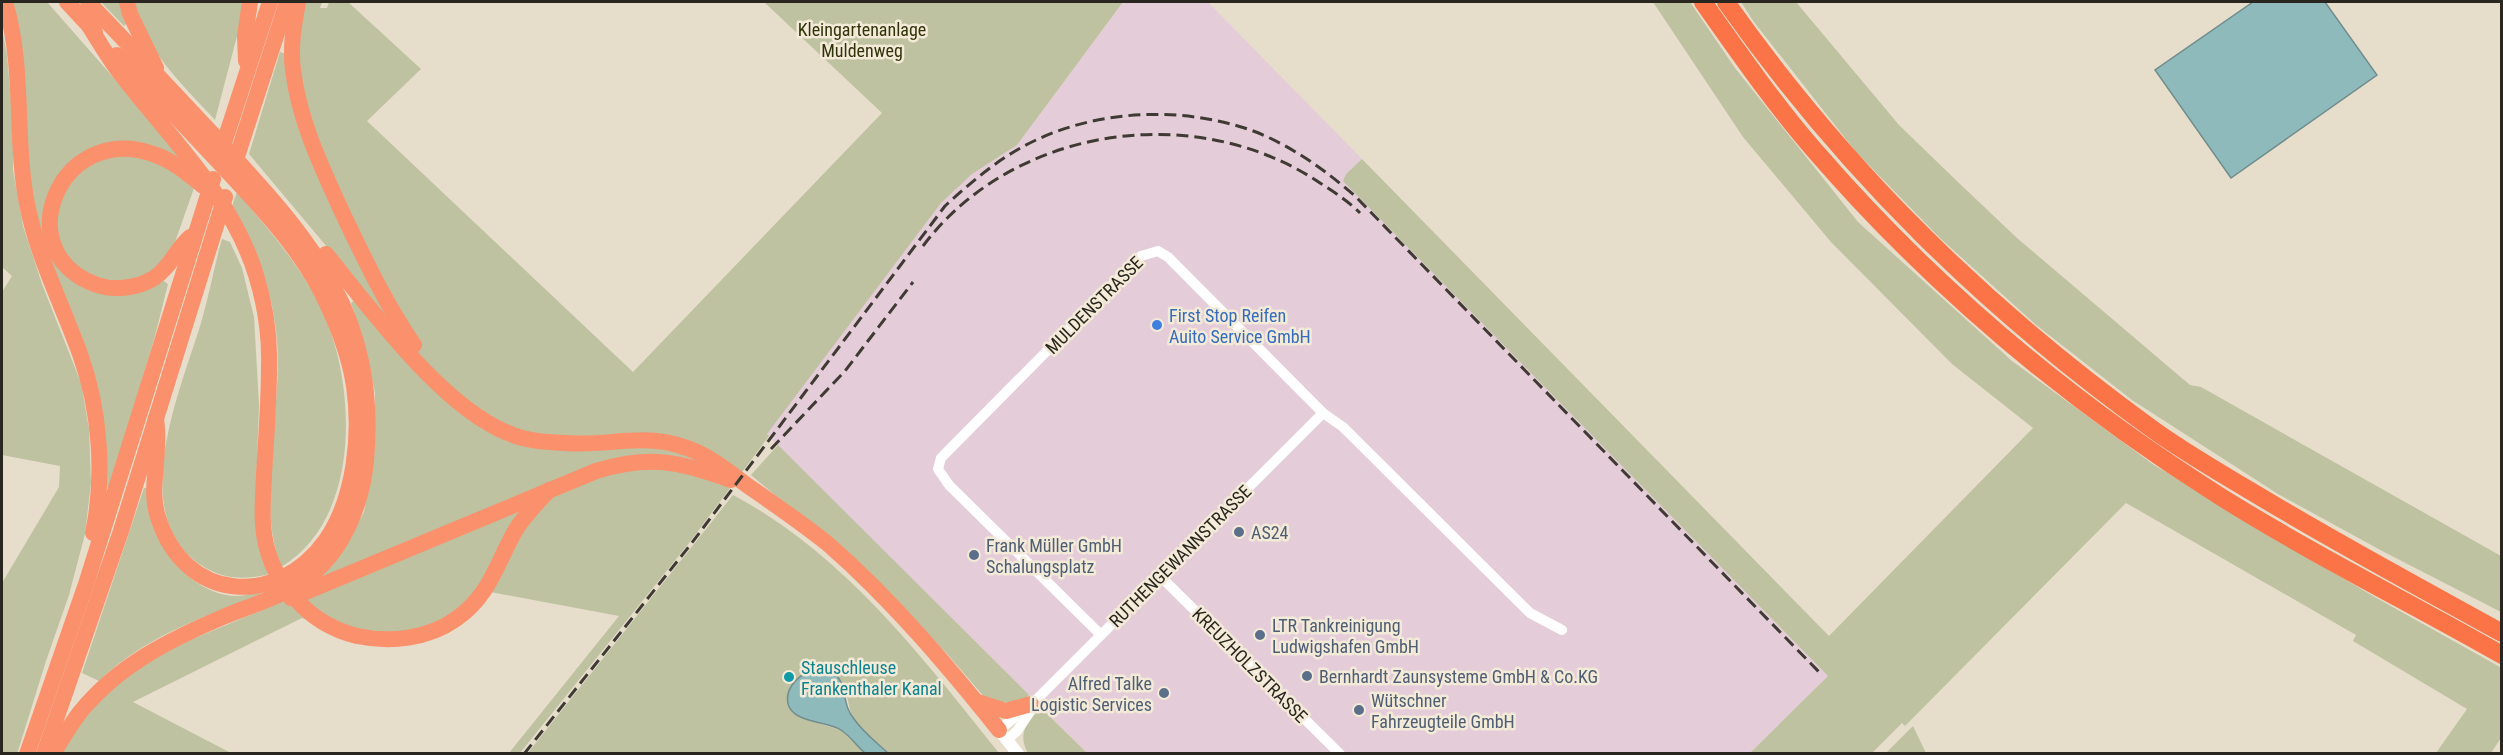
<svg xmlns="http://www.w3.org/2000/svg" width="2503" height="755" font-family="'Roboto Condensed',sans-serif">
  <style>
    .industrial { fill: #e4cdd9 }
    .green { fill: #bec2a1 }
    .water { fill: #8fbabc; stroke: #708d8d; stroke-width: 1.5 }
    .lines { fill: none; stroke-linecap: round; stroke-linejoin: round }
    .minor { stroke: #fff; stroke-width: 10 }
    .tertiary { stroke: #fff; stroke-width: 12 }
    .trunk { stroke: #fb906c; stroke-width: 16 }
    .motorway { stroke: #fa7448; stroke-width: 18 }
    .rail { stroke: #3f3a33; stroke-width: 3; stroke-dasharray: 12 6; stroke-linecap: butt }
    .shop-dot { fill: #3f7fe0; stroke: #f4ead8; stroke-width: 2 }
    .service-dot { fill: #5c6f8a; stroke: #f4ead8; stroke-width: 2 }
    .culture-dot { fill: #0f9aa8; stroke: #f4ead8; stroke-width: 2 }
    .labels { text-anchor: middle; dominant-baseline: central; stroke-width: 5; stroke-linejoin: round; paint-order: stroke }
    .park-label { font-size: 18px; fill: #30330a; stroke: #f4ead8 }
    .street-label { font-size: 18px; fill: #29251f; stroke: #f4ead8 }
    .shop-label { font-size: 18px; fill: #366cbe; stroke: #f4ead8; text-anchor: start }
    .service-label { font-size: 18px; fill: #4e5e75; stroke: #f4ead8; text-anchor: start }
    .culture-label { font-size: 18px; fill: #0d838f; stroke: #f4ead8; text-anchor: start }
  </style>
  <rect width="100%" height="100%" fill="#e7ddcb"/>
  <polygon class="industrial" points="1123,2 1208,2 1362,159 1346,174 1344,181 1828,676 1750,753 1087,753 766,434 941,203 972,174 1017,145"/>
  <g class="green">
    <polygon points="11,2 47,2 183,157 194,188 174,245 152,273 168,284 155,336 110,488 105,487 104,451 38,228 29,185"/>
    <polygon points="101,2 120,2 127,23 124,26"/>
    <path d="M135,2H243L241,21L215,120C184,86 143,49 135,2Z"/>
    <polygon points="305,2 322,2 320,8 327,8 329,2 348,2 421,69 367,121 633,372 882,113 764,2 1123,2 1017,145 972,174 941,203 767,434 769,436 689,543 520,753 509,753 619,616 485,591 441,628 352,635 302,618 133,702 231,753 61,754 80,723 109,690 157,654 276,604 339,557 364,512 374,456 375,393 365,347 351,303 364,291 249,154 280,52 300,59 299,41"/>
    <polygon points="1653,2 1690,2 1735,68 1858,222 2012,361 2154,465 2373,596 2500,667 2501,665 2501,738 2491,753 2436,753 2467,709 2353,641 2356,635 2126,503 1905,726 1902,723 1872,753 1750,753 1828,676 1343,181 1346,174 1362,159 1829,636 2033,428 1952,364 1831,242 1743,137"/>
    <polygon points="1741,2 1796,2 1899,125 1960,184 2017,238 2190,385 2201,387 2501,556 2501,612 2384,552 2278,494 2132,400 2035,324 1940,238 1856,152 1754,22"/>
    <polygon points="2,29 7,55 13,124 13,170 23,226 42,284 81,383 89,429 91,483 85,534 69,595 46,661 17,754 2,753 2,583 59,487 60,466 2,455 2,292 12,276 2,267"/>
    <path d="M237,192C266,227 297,261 318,302C357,377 364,518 281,567C266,525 270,493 273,450C274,420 278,388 278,358C277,305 260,251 232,206Z"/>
    <path d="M222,239L230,242L242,268L254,317L259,405L255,517L270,574C245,580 223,580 201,565C125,515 181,389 201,323C209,296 214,267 222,239Z"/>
    <polygon points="778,445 1029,695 1019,704 987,700 948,655 885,589 751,475"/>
    <path d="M144,488H147C152,505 154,526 161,542C174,570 206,596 237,596C244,596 253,593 260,592L261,594C203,617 144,637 99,681L82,673Z"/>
    <path d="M733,495C844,554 922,657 999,753H888L852,718L845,688L810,721L841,730L865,753L527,754Z"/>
    <path d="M1040,707L1087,753H1028C1017,735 1027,721 1040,707Z"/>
    <polygon points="1913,726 1926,753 1886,753"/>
  </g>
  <g class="water">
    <polygon points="2253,2 2325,2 2377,75 2231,178 2155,70"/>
    <path d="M814,668C854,670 837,699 854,719C863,732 876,742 888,753H865C857,746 850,736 841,730C827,720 782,724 788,694C791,681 804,673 814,668Z"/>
  </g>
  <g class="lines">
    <g class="minor">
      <polyline points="1161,577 1340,754"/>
      <polyline points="1101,635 949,485 938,469 941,458 1141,256 1158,251 1168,257 1323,413 1343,427 1530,613 1562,630"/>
      <polyline points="999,730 1037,699 1323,413"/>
      <polyline points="1007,740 1017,731 1036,703"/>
    </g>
    <polyline class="tertiary" points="999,730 1018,754"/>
    <g class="trunk">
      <path d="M5,2C25,68 14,137 27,204C37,256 62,304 80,354C100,409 105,476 93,533"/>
      <polyline points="67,2 95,32"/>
      <polyline points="127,2 130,14 156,68"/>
      <path d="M298,2C294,24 290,46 293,70C299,120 321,166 342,212C364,258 385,303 414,345"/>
      <path d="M88,24C99,42 110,61 123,77C172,140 232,197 256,275C265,304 270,336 269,367C269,403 266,439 264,475C263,500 260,527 268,552C273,570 283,585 295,598C311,617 333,630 357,636C390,643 428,639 456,619C490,595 496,565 515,531C524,516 537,503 549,490"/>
      <path d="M117,55C150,89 182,123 214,157C257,203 304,250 329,308C340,332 350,360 354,386C361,434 355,498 326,540C277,609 184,602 158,517C150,492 157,471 157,445C158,436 157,427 156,418"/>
      <polyline points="246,61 245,36 250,2"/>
      <polyline points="220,155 270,2"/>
      <polyline points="233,169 287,2"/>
      <path d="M190,237C176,249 171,267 154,278C138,288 115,291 97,285C6,253 59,121 153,154C172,160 187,173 203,186"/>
      <path d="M326,254C371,309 441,406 508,433C526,441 546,442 565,443C615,447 649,429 699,453C718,462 734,476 751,488C777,506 803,524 828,544C891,599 947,665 999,730"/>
      <path d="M291,598L596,471C650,455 678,461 731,480"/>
      <polyline points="978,702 1006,711 1031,704"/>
      <polyline points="27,754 87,581 213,179"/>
      <polyline points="44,754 121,531 225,197"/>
      <path d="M53,754C62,739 70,725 81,711C119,665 169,640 223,617C252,605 285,596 310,576C344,549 362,503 366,461C379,316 312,241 220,142C176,95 132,48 88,2"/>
    </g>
    <g class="motorway">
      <path d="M1703,2C1739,53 1775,105 1816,152C1932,286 2069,401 2218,495C2310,553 2407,601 2502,655"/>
      <path d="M1726,2C1845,171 1987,310 2155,431C2186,453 2220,473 2254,493C2335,542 2419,587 2502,633"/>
    </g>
    <g class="rail">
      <path d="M923,246C1014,125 1197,100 1320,183C1334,192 1348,201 1360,213"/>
      <polyline points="771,449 845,371 913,282"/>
      <path d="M524,754L691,544L945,206C968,185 991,165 1017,150C1087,109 1181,104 1256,132C1293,147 1325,170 1355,196L1819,672"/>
    </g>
  </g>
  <circle class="shop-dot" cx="1157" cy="325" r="6"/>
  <g class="service-dot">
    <circle cx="1239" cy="532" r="6"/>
    <circle cx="974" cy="555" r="6"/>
    <circle cx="1260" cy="635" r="6"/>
    <circle cx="1307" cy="676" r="6"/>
    <circle cx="1164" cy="693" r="6"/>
    <circle cx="1359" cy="710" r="6"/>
  </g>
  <circle class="culture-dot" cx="789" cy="677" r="6"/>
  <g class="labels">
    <g class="park-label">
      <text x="862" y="29">Kleingartenanlage<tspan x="862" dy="21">Muldenweg</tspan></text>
    </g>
    <g class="street-label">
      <text transform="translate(1094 305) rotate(-45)">MULDENSTRASSE</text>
      <text transform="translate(1180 556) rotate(-45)">RUTHENGEWANNSTRASSE</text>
      <text transform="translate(1250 665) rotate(45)">KREUZHOLZSTRASSE</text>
    </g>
    <g class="shop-label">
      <text x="1169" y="315">First Stop Reifen<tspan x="1169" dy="21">Auito Service GmbH</tspan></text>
    </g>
    <g class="service-label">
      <text x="1251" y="532">AS24</text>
      <text x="986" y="545">Frank Müller GmbH<tspan x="986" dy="21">Schalungsplatz</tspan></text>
      <text x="1272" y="625">LTR Tankreinigung<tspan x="1272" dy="21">Ludwigshafen GmbH</tspan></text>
      <text x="1319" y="676">Bernhardt Zaunsysteme GmbH &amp; Co.KG</text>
      <text x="1152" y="683" text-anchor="end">Alfred Talke<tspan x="1152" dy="21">Logistic Services</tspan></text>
      <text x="1371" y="700">Wütschner<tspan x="1371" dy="21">Fahrzeugteile GmbH</tspan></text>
    </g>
    <g class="culture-label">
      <text x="801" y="667">Stauschleuse<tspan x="801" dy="21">Frankenthaler Kanal</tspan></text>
    </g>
  </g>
  <rect width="2503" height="755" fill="none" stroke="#29251f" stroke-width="6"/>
</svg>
